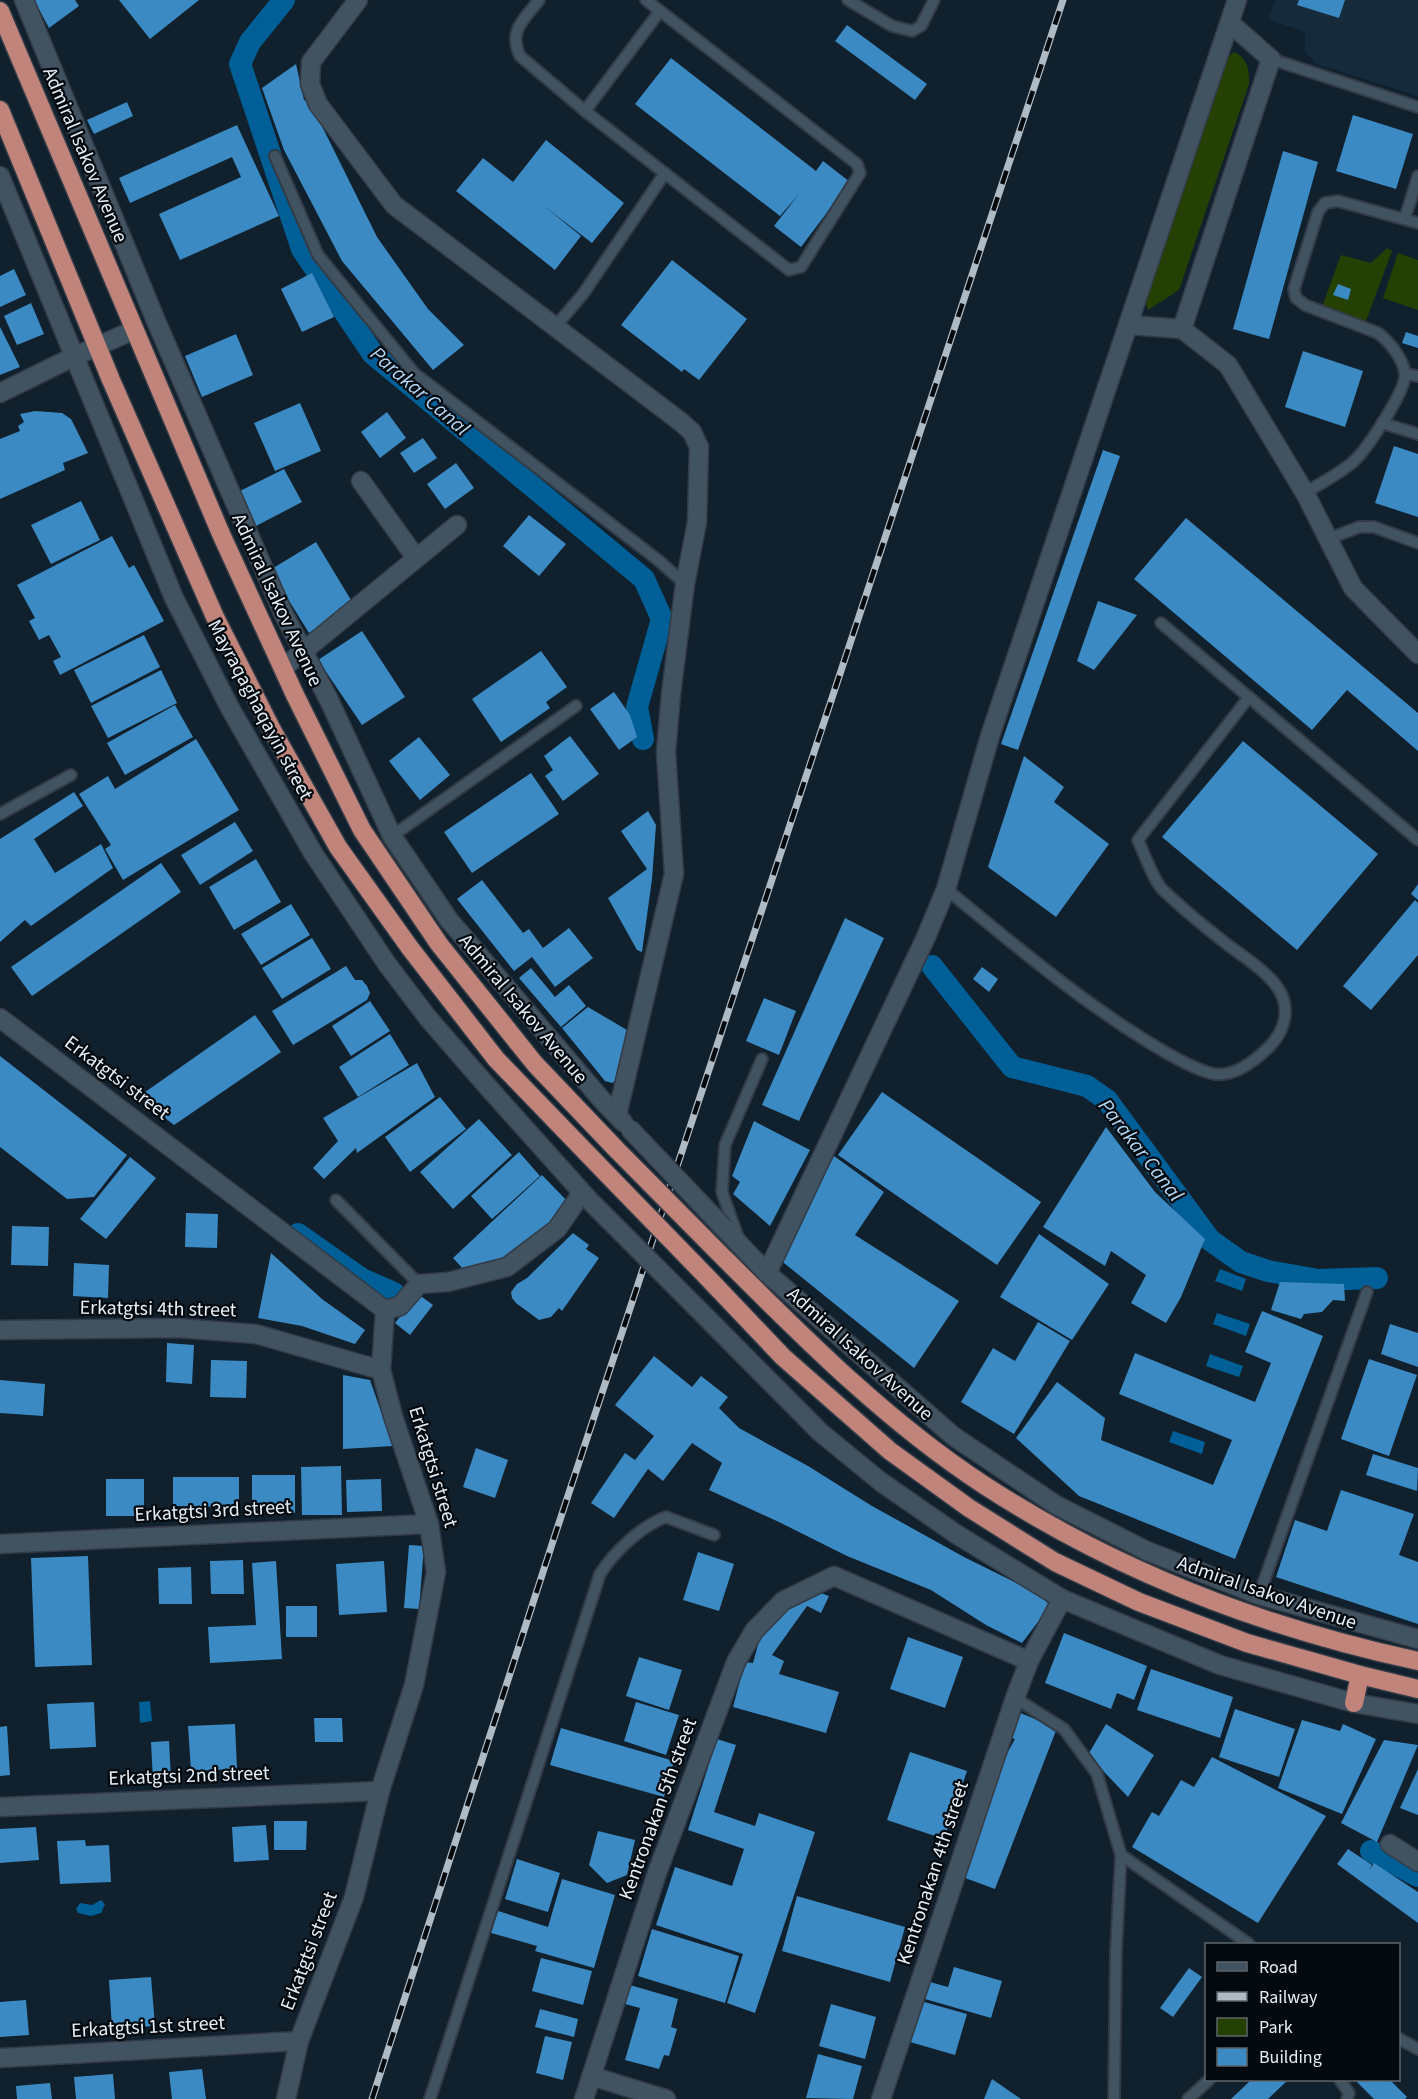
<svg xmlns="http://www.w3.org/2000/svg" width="1418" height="2099" font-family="'Source Sans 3',sans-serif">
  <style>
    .built { fill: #152b3c }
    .green { fill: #244103 }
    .water { fill: #005f96 }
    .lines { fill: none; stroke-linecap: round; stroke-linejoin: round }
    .canal { stroke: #005f96; stroke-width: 22 }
    .building { fill: #3b8ac3 }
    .service-casing { stroke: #323b46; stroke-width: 14 }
    .minor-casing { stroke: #323b46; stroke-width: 21 }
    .tertiary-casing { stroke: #323b46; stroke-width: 21 }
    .trunk-casing { stroke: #323b46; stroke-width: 21 }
    .service { stroke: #415260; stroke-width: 10 }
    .minor { stroke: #415260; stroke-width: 18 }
    .tertiary { stroke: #415260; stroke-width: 18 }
    .trunk { stroke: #c1847a; stroke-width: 18 }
    .rail-casing { stroke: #afbbc4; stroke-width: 7 }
    .rail { stroke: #04090e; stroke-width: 4.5; stroke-dasharray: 14; stroke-linecap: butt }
    .minor-bridge-casing { stroke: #323b46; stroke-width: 21; stroke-linecap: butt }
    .trunk-bridge-casing { stroke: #323b46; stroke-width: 21; stroke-linecap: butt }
    .minor-bridge { stroke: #415260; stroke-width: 18 }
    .trunk-bridge { stroke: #c1847a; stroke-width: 18 }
    .labels { text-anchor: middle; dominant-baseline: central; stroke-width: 4.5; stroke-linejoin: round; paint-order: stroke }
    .street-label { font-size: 20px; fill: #e4eef7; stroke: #04090e }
    .water-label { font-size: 21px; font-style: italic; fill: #b2d7f6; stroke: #04090e }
  </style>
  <rect width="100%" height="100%" fill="#10202c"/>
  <polygon class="built" points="1275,0 1418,0 1418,96 1316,64 1305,51 1305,32 1268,19"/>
  <g class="green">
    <path d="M1234,52C1248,59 1249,69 1249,84L1179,290L1148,310L1145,299L1221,62Z"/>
    <polygon points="1387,248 1392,251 1366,321 1322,307 1341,255 1371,263"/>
    <polygon points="1398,253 1418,260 1418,310 1383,298"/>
  </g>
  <g class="water">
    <polygon points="1220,1269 1246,1279 1242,1291 1215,1281"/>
    <polygon points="1217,1313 1250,1324 1246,1336 1213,1324"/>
    <polygon points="1210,1354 1243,1366 1239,1377 1206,1366"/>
    <polygon points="1173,1431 1205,1442 1202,1454 1169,1442"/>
    <polygon points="150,1701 152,1721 140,1723 139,1702"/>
    <polygon points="101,1900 105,1904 101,1913 91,1916 78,1913 76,1909 80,1903 92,1905"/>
  </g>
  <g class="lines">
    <g class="canal">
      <polyline points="284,0 250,42 240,64 302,249 373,354 644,579 662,619 637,707 643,739"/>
      <polyline points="932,966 1012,1067 1087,1086 1107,1100 1210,1240 1241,1262 1268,1271 1318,1280 1377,1278"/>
      <polyline points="298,1234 362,1279 394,1293"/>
      <polyline points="1371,1851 1418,1876"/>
    </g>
  </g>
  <g class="building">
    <polygon points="34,0 75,0 79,6 49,28"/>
    <polygon points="119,0 199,0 150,39"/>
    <polygon points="1299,0 1345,0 1339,18 1297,5"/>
    <polygon points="847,25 927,84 915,100 835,41"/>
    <polygon points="671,58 816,171 823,161 850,182 801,247 774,226 799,194 780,216 635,104"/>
    <polygon points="296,64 304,100 310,102 377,237 428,309 464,345 433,370 342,261 284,150 262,88"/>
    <polygon points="127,102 133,116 94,134 87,120"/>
    <polygon points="1353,115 1413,134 1396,189 1336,171"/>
    <polygon points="237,125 279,216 180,260 159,214 241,177 232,157 130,203 119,178"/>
    <polygon points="546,140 624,203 592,243 544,206 581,236 555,270 456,191 483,158 513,182"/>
    <polygon points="1283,151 1318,162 1269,339 1233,329"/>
    <polygon points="672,260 747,319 699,380 684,369 682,372 621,325"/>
    <polygon points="14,269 26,295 0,307 0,276"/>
    <polygon points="312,273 334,317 302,332 281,289"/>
    <polygon points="1338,284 1351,289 1348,300 1333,295"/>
    <polygon points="31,303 44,334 17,345 4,316"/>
    <polygon points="0,327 20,367 0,375"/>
    <polygon points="1406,332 1418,336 1418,348 1402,343"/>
    <polygon points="236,334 253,375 202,397 185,356"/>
    <polygon points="1303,351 1363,371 1345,427 1285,407"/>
    <polygon points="300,403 321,451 275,471 254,423"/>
    <polygon points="35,411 62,413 71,419 88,453 63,463 65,470 0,499 0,439 20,431 18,426 24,422 20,414"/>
    <polygon points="387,412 406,438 380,458 361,432"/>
    <polygon points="423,438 437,458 414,473 400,453"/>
    <polygon points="1394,446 1418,454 1418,517 1375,503"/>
    <polygon points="1103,450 1120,456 1018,750 1001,744"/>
    <polygon points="456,463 474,488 445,509 427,484"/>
    <polygon points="284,469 302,502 256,526 238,492"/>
    <polygon points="81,501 100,540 51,564 31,525"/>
    <polygon points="529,515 566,544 539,576 503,546"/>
    <polygon points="1186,518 1418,713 1418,751 1347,690 1312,730 1134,579"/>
    <polygon points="112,536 129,568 134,565 164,621 60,675 53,661 61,657 49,635 39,640 29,621 35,618 17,585"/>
    <polygon points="316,542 354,605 309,633 270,570"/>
    <polygon points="1098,601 1137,615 1094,670 1077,661"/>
    <polygon points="362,631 405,697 362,725 318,660"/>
    <polygon points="144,635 160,667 91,703 74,670"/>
    <polygon points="541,651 567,687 546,702 550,708 501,742 472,699"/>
    <polygon points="161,670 177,703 108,738 91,706"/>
    <polygon points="614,692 630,715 637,737 619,750 590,709"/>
    <polygon points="175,705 193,737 125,775 107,743"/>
    <polygon points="570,736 599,774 563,801 545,776 553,770 544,756"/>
    <polygon points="419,737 450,775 420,800 389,761"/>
    <polygon points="196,739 239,810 123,880 105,849 111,845 79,794 108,776 115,789"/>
    <polygon points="1243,741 1378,854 1297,950 1162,837"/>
    <polygon points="1024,756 1064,787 1054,802 1109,844 1056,917 988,867"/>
    <polygon points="531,773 559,814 472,873 444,832"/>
    <polygon points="74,792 83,806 34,839 55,873 101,844 113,868 31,926 25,920 0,942 0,839"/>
    <polygon points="648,811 656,825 652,879 642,952 637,950 608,898 647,869 621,831"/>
    <polygon points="235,822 253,851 200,885 181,855"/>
    <polygon points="256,859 281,902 234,930 209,887"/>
    <polygon points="161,863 181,892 32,996 11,967"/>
    <polygon points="482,880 523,933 529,929 543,948 569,928 593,958 555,987 532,957 514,971 457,899"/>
    <polygon points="1418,884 1418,900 1411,894"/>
    <polygon points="1415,900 1418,903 1418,955 1371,1010 1343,986"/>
    <polygon points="291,904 310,935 261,965 241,934"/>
    <polygon points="845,918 884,938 799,1121 762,1105"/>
    <polygon points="312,938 331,969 282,999 262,968"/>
    <polygon points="346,966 355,980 362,980 367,986 370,993 367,1000 293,1045 272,1011"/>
    <polygon points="982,967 998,979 989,992 973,979"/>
    <polygon points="531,968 555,997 569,985 586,1006 561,1027 519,978"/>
    <polygon points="764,998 796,1011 779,1055 746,1041"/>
    <polygon points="370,1001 390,1031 351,1056 332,1026"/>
    <polygon points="588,1007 627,1030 622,1071 617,1080 612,1083 605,1081 562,1028"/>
    <polygon points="255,1015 281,1052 174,1125 138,1097"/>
    <polygon points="390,1034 409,1065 358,1097 339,1067"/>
    <polygon points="0,1056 127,1155 94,1197 67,1199 0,1147"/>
    <polygon points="417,1063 435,1097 357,1153 356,1148 324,1179 313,1168 338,1141 323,1118"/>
    <polygon points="882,1092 1041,1202 997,1265 838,1155"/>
    <polygon points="440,1097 466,1129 410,1172 385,1137"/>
    <polygon points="479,1119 512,1155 453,1209 420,1172"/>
    <polygon points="754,1121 810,1150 770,1226 733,1194 740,1182 732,1176"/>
    <polygon points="1106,1127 1155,1192 1205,1239 1181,1297 1166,1323 1131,1303 1146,1275 1111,1251 1105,1266 1043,1227"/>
    <polygon points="519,1152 540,1176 492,1219 471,1196"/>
    <polygon points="834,1156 884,1192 855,1235 959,1301 914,1368 779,1259"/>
    <polygon points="130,1157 156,1178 106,1239 80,1219"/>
    <polygon points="542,1175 570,1204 514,1256 465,1271 453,1258"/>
    <polygon points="186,1213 218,1214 217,1248 185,1247"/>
    <polygon points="12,1226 49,1227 48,1266 11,1265"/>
    <polygon points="573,1233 589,1245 586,1249 599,1258 562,1311 559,1308 551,1317 539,1320 516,1303 512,1298 511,1292 517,1284 527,1278"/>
    <polygon points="1039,1234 1109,1284 1072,1340 1000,1297"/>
    <polygon points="271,1253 322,1299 365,1330 355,1344 302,1326 258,1318"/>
    <polygon points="74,1263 109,1265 108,1298 73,1296"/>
    <polygon points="1280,1282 1344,1284 1345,1301 1333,1300 1322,1312 1304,1314 1301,1319 1271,1310"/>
    <polygon points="418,1294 433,1305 410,1335 395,1323"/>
    <polygon points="1262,1311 1323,1336 1235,1559 1079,1496 1016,1438 1057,1382 1105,1418 1101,1440 1213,1485 1232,1440 1119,1394 1135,1353 1255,1402 1271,1363 1245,1352"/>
    <polygon points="1038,1322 1070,1341 1014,1434 961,1402 993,1348 1015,1361"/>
    <polygon points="1390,1324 1418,1333 1418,1367 1381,1354"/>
    <polygon points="167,1343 194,1345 192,1384 166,1382"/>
    <polygon points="654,1356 692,1387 701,1376 728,1397 719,1408 739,1428 808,1466 872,1506 964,1557 1041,1595 1050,1606 1022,1643 986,1625 931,1590 847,1556 779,1522 709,1490 722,1463 692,1443 663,1481 648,1469 614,1518 591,1503 625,1453 635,1460 654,1436 615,1405"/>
    <polygon points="1369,1359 1417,1375 1389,1456 1341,1439"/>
    <polygon points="211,1360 247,1361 246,1398 210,1397"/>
    <polygon points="343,1375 370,1380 393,1446 343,1449"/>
    <polygon points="0,1380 45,1384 43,1416 0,1413"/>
    <polygon points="476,1448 508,1460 495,1498 463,1487"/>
    <polygon points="1373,1454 1418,1468 1417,1491 1366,1475"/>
    <polygon points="341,1466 342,1515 302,1515 301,1467"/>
    <polygon points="252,1475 295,1475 295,1513 252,1512"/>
    <polygon points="173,1477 239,1477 239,1507 173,1506"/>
    <rect x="106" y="1479" width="38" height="37"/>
    <polygon points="381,1479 382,1511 347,1512 346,1480"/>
    <polygon points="1341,1490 1414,1514 1399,1555 1418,1562 1418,1624 1276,1577 1295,1520 1327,1531"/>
    <polygon points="409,1545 424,1546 419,1609 404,1608"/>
    <polygon points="698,1552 734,1564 719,1611 683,1600"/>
    <polygon points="88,1556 92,1665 35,1667 31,1558"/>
    <polygon points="243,1560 244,1594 211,1594 210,1561"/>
    <polygon points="276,1561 282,1659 210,1663 208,1627 256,1625 252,1563"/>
    <polygon points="384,1561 387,1612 339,1615 336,1564"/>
    <polygon points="191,1567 192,1604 159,1604 158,1568"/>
    <polygon points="818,1592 829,1596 821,1613 807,1606 772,1655 784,1661 779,1674 839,1692 826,1733 733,1707 745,1662 753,1663 759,1641 782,1611"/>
    <rect x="286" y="1606" width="31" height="31"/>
    <polygon points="1064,1633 1147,1666 1134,1700 1117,1693 1111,1709 1045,1683"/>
    <polygon points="908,1637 963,1657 945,1708 890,1689"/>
    <polygon points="639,1657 682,1670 669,1710 626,1696"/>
    <polygon points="1151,1669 1233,1697 1220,1738 1137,1710"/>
    <polygon points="94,1702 96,1747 50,1749 47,1704"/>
    <polygon points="636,1702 679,1715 666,1755 624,1741"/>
    <polygon points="1235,1709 1295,1729 1279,1777 1219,1757"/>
    <polygon points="1018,1712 1057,1728 995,1889 957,1875 995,1775 1015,1739 1009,1737"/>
    <polygon points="314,1718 342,1718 343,1742 315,1742"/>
    <polygon points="1302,1720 1340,1731 1343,1724 1376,1739 1342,1814 1278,1788"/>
    <polygon points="235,1724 237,1769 191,1771 188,1726"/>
    <polygon points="1106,1724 1154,1755 1128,1797 1088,1755"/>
    <polygon points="7,1726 10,1775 0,1776 0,1727"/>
    <polygon points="561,1728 674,1761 664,1797 550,1765"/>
    <polygon points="717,1739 736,1745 714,1812 755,1826 759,1813 815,1832 755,2013 727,2003 743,1954 656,1925 675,1867 732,1886 744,1849 688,1830"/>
    <polygon points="1384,1740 1418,1745 1377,1842 1341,1823"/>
    <polygon points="169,1741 171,1779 153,1780 151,1742"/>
    <polygon points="910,1752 967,1771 944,1839 887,1820"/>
    <polygon points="1212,1757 1326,1816 1258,1923 1132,1847 1152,1812 1159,1816 1181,1780 1194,1787"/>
    <polygon points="1418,1769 1418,1815 1400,1808"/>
    <polygon points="274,1821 307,1821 306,1850 274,1850"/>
    <polygon points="266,1825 269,1860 234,1862 232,1827"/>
    <polygon points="36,1827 39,1860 0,1863 0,1829"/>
    <polygon points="598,1831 635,1840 627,1875 607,1883 589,1865"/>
    <polygon points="85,1840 86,1846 109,1845 111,1882 60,1884 57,1841"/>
    <polygon points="1348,1849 1372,1865 1369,1871 1374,1863 1418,1892 1418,1923 1337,1864"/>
    <polygon points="517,1859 560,1873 548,1912 505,1899"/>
    <polygon points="562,1879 615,1895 594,1968 535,1951 537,1946 491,1933 498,1911 548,1927"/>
    <polygon points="797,1896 905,1927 890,1982 782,1951"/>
    <polygon points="652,1929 739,1956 725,2003 638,1976"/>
    <polygon points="541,1958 592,1971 583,2005 532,1991"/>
    <polygon points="954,1967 1002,1981 991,2018 925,1999 930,1982 948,1987"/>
    <polygon points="1189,1968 1202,1977 1173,2017 1160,2008"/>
    <polygon points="151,1977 155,2026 112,2028 109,1980"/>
    <polygon points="630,1985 678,1999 671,2027 677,2029 669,2056 664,2055 659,2069 625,2060 640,2008 625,2004"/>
    <polygon points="26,2000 29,2035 0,2037 0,2002"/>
    <polygon points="921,2001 967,2014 955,2055 910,2042"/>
    <polygon points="831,2004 876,2017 865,2059 819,2046"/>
    <polygon points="540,2009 578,2019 574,2037 535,2027"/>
    <polygon points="545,2036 572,2042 563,2080 536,2073"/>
    <polygon points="818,2054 862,2066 853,2099 806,2098"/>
    <polygon points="202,2069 206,2099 172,2099 169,2072"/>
    <polygon points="113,2074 115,2099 76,2099 74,2077"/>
    <polygon points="992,2079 1021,2099 984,2099"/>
    <polygon points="1251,2080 1288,2080 1268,2099 1231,2099"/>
    <polygon points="1355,2080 1390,2080 1407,2097 1405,2099 1374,2099"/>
    <polygon points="50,2083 52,2099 17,2099 16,2086"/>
  </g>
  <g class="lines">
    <defs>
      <g id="service">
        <path d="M539,0C524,20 508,30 520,56L585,111L789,270L801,267L860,173L857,164L646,0"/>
        <polyline points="848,0 892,26 912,31 921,26 934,0"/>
        <polyline points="1271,59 1418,107"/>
        <polyline points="585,111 660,11"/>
        <polyline points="275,156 318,255 414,373 658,560 685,584"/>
        <polyline points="1405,218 1418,176"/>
        <polyline points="555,327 583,294 665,173"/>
        <polyline points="1405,374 1418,376"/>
        <polyline points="1382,423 1418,434"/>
        <path d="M1305,493C1320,483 1344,472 1356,459C1368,447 1405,392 1405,375C1405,361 1389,341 1378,333L1305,305L1296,298L1294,289L1318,212L1325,203L1338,201L1418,223"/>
        <polyline points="1328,539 1359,527 1374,527 1418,543"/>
        <polyline points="1161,623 1418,840"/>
        <polyline points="0,814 71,775"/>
        <polyline points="392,836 576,706"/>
        <path d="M946,889C1010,941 1074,996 1145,1040C1161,1050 1195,1070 1214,1074C1235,1077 1255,1061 1269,1047C1282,1034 1289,1016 1283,998C1276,977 1244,957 1228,945C1206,928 1182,908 1162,889C1153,879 1144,853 1138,840L1249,697"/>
        <polyline points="336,1200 419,1284"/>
        <polyline points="738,1237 722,1192 725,1145 762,1059"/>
        <polyline points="1259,1595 1367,1292"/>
        <polyline points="1015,1698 1064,1729 1097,1774 1121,1855 1116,1952 1114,2099"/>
        <polyline points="1121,1855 1249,1944"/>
        <polyline points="1398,2038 1418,2049"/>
        <polyline points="1340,2080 1349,2093 1347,2099"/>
        <path d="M430,2099L600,1574C614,1552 641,1526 666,1517L714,1535"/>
        <polyline points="1188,2099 1209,2080"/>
      </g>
      <g id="minor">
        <polyline points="24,0 156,321 283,613 329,700 392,836 449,920 601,1099 623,1122"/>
        <polyline points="358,0 311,62 310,84 318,104 394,205 681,422 692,432 699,447 697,522 685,584 671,694 666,752 674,874 617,1115"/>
        <polyline points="0,176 174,598 230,708 313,853 387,964 428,1018 487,1086 589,1200"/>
        <polyline points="1128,325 1182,329 1228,365 1305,493 1353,588 1418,654"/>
        <polyline points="1182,329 1271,59 1230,23"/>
        <polyline points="361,481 416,558"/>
        <polyline points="283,668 457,525"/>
        <polyline points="0,1018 385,1310"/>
        <polyline points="724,1228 767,1273 953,1436 1056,1505 1147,1551 1259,1595 1418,1639"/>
        <polyline points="767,1273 926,937 946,889 990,736 1237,0"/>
        <polyline points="696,1307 820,1432 881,1482 956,1534 1062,1599 1220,1665 1354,1703 1418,1714"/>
        <polyline points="385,1310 400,1306 419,1284 448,1282 507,1267 557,1229 582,1193"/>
        <polyline points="0,1330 178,1328 256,1334 381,1370"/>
        <polyline points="0,1544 429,1524"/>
        <polyline points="0,1807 380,1791"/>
        <polyline points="1390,1844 1418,1862"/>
        <polyline points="0,2058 299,2041"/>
        <polyline points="591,2076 666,2099"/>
        <polyline points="286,2099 299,2041 354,1897 380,1791 414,1685 436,1572 429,1524 393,1416 381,1370 385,1310"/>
        <polyline points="584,2099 657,1873 736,1662 754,1631 783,1601 834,1576 1029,1661"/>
        <polyline points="881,2099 1015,1698 1029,1661 1062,1599"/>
      </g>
      <polyline id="tertiary" points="0,393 73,357 134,330"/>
      <g id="trunk">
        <polyline points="0,11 221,534 295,695 362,830 439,944 535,1064 615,1148"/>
        <polyline points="0,110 111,380 215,617 272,730 338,847 410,948 496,1059 606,1173"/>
        <path d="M719,1253C802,1336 886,1421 984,1485C1116,1571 1265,1628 1418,1661"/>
        <polyline points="707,1277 783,1357 890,1451 969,1508 1055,1562 1139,1602 1247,1643 1360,1675 1418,1689"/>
        <polyline points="1354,1703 1360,1675"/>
      </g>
    </defs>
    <use href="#service" class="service-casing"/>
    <use href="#minor" class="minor-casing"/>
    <use href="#tertiary" class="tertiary-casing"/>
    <use href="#trunk" class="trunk-casing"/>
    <use href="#service" class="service"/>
    <use href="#minor" class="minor"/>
    <use href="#tertiary" class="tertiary"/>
    <use href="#trunk" class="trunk"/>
    <defs>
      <polyline id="rail" points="372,2099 555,1535 1063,0"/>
    </defs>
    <use href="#rail" class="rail-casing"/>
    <use href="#rail" class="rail"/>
    <defs>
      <g id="minor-bridge">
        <polyline points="629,1128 724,1228"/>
        <polyline points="589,1200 696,1307"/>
      </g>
      <g id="trunk-bridge">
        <polyline points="615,1148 719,1253"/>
        <polyline points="606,1173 707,1277"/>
      </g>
    </defs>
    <use href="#minor-bridge" class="minor-bridge-casing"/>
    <use href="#trunk-bridge" class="trunk-bridge-casing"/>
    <use href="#minor-bridge" class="minor-bridge"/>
    <use href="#trunk-bridge" class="trunk-bridge"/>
  </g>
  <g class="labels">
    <g class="street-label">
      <text transform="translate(85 155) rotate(67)">Admiral Isakov Avenue</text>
      <text transform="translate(277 600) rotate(65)">Admiral Isakov Avenue</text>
      <text transform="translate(260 710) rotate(62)">Mayraqaghaqayin street</text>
      <text transform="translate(523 1009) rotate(50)">Admiral Isakov Avenue</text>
      <text transform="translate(117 1078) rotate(37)">Erkatgtsi street</text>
      <text transform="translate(158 1309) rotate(1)">Erkatgtsi 4th street</text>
      <text transform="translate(860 1354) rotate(42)">Admiral Isakov Avenue</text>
      <text transform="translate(433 1467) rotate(73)">Erkatgtsi street</text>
      <text transform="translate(213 1511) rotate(-3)">Erkatgtsi 3rd street</text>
      <text transform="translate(1267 1593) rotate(19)">Admiral Isakov Avenue</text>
      <text transform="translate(189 1776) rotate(-2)">Erkatgtsi 2nd street</text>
      <text transform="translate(658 1809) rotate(-70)">Kentronakan 5th street</text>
      <text transform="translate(933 1873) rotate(-72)">Kentronakan 4th street</text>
      <text transform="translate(309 1951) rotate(-69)">Erkatgtsi street</text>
      <text transform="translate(148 2027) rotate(-3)">Erkatgtsi 1st street</text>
    </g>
    <g class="water-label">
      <text transform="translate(420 391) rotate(41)">Parakar Canal</text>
      <text transform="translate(1141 1150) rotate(52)">Parakar Canal</text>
    </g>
  </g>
  <rect x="1205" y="1943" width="195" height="138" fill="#04090e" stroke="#5e656b" stroke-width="1.5"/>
  <rect x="1217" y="1962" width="30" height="9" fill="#415260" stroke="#5e656b" stroke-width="1.5"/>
  <text x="1259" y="1973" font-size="18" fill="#e4eef7">Road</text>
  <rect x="1217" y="1992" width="30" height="9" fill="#afbbc4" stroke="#5e656b" stroke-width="1.5"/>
  <text x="1259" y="2003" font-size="18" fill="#e4eef7">Railway</text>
  <rect x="1217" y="2018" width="30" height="18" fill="#244103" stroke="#5e656b" stroke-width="1.5"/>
  <text x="1259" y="2033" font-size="18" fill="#e4eef7">Park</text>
  <rect x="1217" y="2048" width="30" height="18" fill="#3b8ac3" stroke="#5e656b" stroke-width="1.5"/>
  <text x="1259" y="2063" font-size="18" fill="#e4eef7">Building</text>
</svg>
